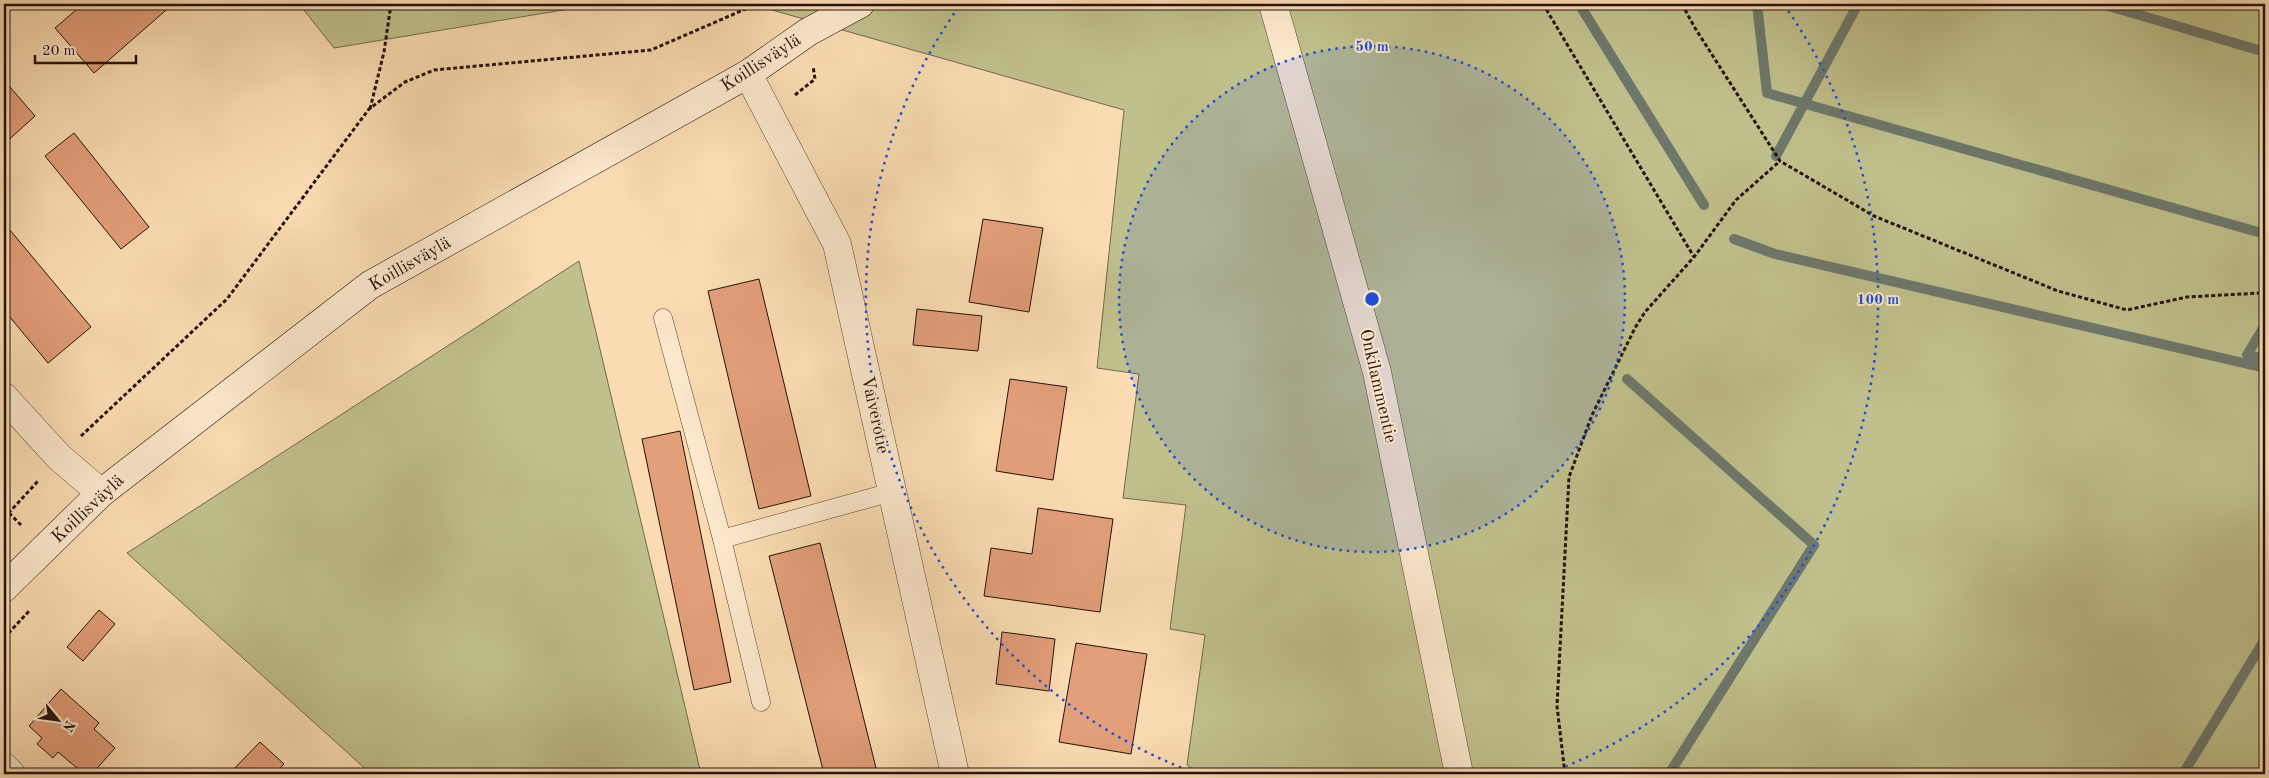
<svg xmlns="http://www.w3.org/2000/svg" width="2269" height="778" font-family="'Old Standard TT',serif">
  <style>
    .green { fill: #c0c08c; stroke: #72694c }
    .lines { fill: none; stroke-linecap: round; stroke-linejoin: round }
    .stream { stroke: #6d786c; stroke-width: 10 }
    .building { fill: #e39e7a; stroke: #23120c }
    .lane-casing { stroke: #594436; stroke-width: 19 }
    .street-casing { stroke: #594436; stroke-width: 29 }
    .secondary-casing { stroke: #23120c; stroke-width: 29 }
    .path { stroke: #23120c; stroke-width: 3; stroke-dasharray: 4 2.5; stroke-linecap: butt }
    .lane { stroke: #fce8cd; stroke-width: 18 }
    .street { stroke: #fce8cd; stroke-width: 28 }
    .secondary { stroke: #fce8cd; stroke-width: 28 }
    .ring { fill: none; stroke: #1d4ed8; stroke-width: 2.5; stroke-dasharray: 2.5 5 }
    .labels { text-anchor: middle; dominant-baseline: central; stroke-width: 4; stroke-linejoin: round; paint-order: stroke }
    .street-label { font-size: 18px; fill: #23120c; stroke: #fce8cd }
    .centre { fill: #1d4ed8; stroke: #fce8cd; stroke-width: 2.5 }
    .ring-label { font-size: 15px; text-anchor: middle; font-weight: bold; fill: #1d4ed8; stroke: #fce8cd; stroke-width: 4; stroke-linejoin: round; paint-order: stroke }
  </style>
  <rect width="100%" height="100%" fill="#fbdcb2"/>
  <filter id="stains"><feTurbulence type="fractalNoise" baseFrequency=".004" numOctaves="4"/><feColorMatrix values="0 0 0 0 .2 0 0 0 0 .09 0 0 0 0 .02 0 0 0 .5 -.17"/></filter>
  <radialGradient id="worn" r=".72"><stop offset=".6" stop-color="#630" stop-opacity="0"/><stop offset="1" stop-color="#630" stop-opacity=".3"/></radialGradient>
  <g class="green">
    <polygon points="299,4 599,4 334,48"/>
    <polygon points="751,4 2265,4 2265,774 1199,774 1187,765 1205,635 1170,629 1186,505 1123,498 1139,374 1097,368 1124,110"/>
    <polygon points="579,261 701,774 371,774 127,553"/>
  </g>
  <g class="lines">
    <g class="stream">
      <polyline points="1579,4 1704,205"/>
      <polyline points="1757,4 1767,93 2265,234"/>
      <polyline points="2102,4 2265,52"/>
      <polyline points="1776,156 1858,4"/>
      <polyline points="1734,239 1775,254 2265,368"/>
      <polyline points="2265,325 2247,355 2265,359"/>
      <polyline points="1627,379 1814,545 1669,774"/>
      <polyline points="2183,774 2265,639"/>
    </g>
  </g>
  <g class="building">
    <polygon points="83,4 173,4 94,73 55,28"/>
    <polygon points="4,80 35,116 4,144"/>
    <polygon points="74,133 149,227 121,249 45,156"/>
    <polygon points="983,219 1043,228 1029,312 969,302"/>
    <polygon points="4,223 91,327 48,363 4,310"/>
    <polygon points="759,279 811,496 759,509 708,291"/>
    <polygon points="917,309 982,316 978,351 913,345"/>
    <polygon points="1010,379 1067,387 1053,480 996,471"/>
    <polygon points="680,431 731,682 694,690 642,439"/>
    <polygon points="1038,508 1113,519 1100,612 984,596 991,548 1032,554"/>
    <polygon points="820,543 876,768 850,774 824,774 769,556"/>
    <polygon points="99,610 115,624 83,661 67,647"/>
    <polygon points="1002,632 1055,639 1049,691 996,684"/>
    <polygon points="1076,643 1147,654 1131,754 1059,742"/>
    <polygon points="61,689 99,723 94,729 115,748 92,774 84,774 58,752 53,758 37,744 42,738 29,726"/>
    <polygon points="260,742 284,764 275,774 229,774"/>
  </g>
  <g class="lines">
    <defs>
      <g id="lane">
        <polyline points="663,318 722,539"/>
        <polyline points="761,702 722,539 892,492"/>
      </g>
      <g id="street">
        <polyline points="1273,4 1377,372 1459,774"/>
        <polyline points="748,74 837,244 955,774"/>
        <polyline points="4,397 59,457 101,493"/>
        <polyline points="4,767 11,774"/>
      </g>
      <polyline id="secondary" points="4,588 101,493 370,285 748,74 808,32 860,4"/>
    </defs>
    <use href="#lane" class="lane-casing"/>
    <use href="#street" class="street-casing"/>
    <use href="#secondary" class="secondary-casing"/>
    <g class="path">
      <polyline points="1543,4 1694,257"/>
      <polyline points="1682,4 1695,28 1780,161 1874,216 2058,291 2127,310 2187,297 2260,293 2265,296"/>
      <polyline points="795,95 815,79 813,66"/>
      <polyline points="370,109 384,52 391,4"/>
      <polyline points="81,436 227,299 369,109 405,82 434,70 651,50 757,4"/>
      <polyline points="9,513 22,526"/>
      <polyline points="4,518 39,480"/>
      <polyline points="4,638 29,611"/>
      <polyline points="1565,774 1557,706 1569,477 1592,415 1635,328 1645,312 1694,257 1736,200 1780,161"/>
    </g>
    <use href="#lane" class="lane"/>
    <use href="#street" class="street"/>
    <use href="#secondary" class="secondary"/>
  </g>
  <circle cx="1372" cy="299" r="253" fill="#1d4ed8" fill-opacity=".12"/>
  <g class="ring">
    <circle cx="1372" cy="299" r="253"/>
    <path d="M1195 773A506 506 0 0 1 960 5M1784 5A506 506 0 0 1 1549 773"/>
  </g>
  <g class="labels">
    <g class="street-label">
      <text transform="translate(761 63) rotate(-33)">Koillisväylä</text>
      <text transform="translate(410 264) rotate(-30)">Koillisväylä</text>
      <text transform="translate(1378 386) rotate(77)">Onkilammentie</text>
      <text transform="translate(875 415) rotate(78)">Vaiverotie</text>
      <text transform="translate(88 509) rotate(-43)">Koillisväylä</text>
    </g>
  </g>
  <circle cx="1372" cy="299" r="8" class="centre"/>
  <g class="ring-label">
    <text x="1372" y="51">50 m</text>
    <text x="1878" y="304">100 m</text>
  </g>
  <rect width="2269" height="778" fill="none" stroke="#fbdcb2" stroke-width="20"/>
  <rect x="5" y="5" width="2259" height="768" fill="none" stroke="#23120c" stroke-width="2.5"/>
  <rect x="10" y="10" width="2249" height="758" fill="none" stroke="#23120c"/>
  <g transform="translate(58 720) rotate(119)" stroke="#fce8cd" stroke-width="4" paint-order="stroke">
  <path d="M0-4L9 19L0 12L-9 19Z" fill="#23120c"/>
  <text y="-8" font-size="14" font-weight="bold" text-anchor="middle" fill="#23120c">N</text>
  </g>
  <path d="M35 55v8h101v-8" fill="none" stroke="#23120c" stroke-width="2.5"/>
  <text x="42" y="55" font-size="15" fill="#23120c" stroke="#fce8cd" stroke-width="4" paint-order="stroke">20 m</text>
  <rect width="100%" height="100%" filter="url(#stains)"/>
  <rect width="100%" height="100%" fill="url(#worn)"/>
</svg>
